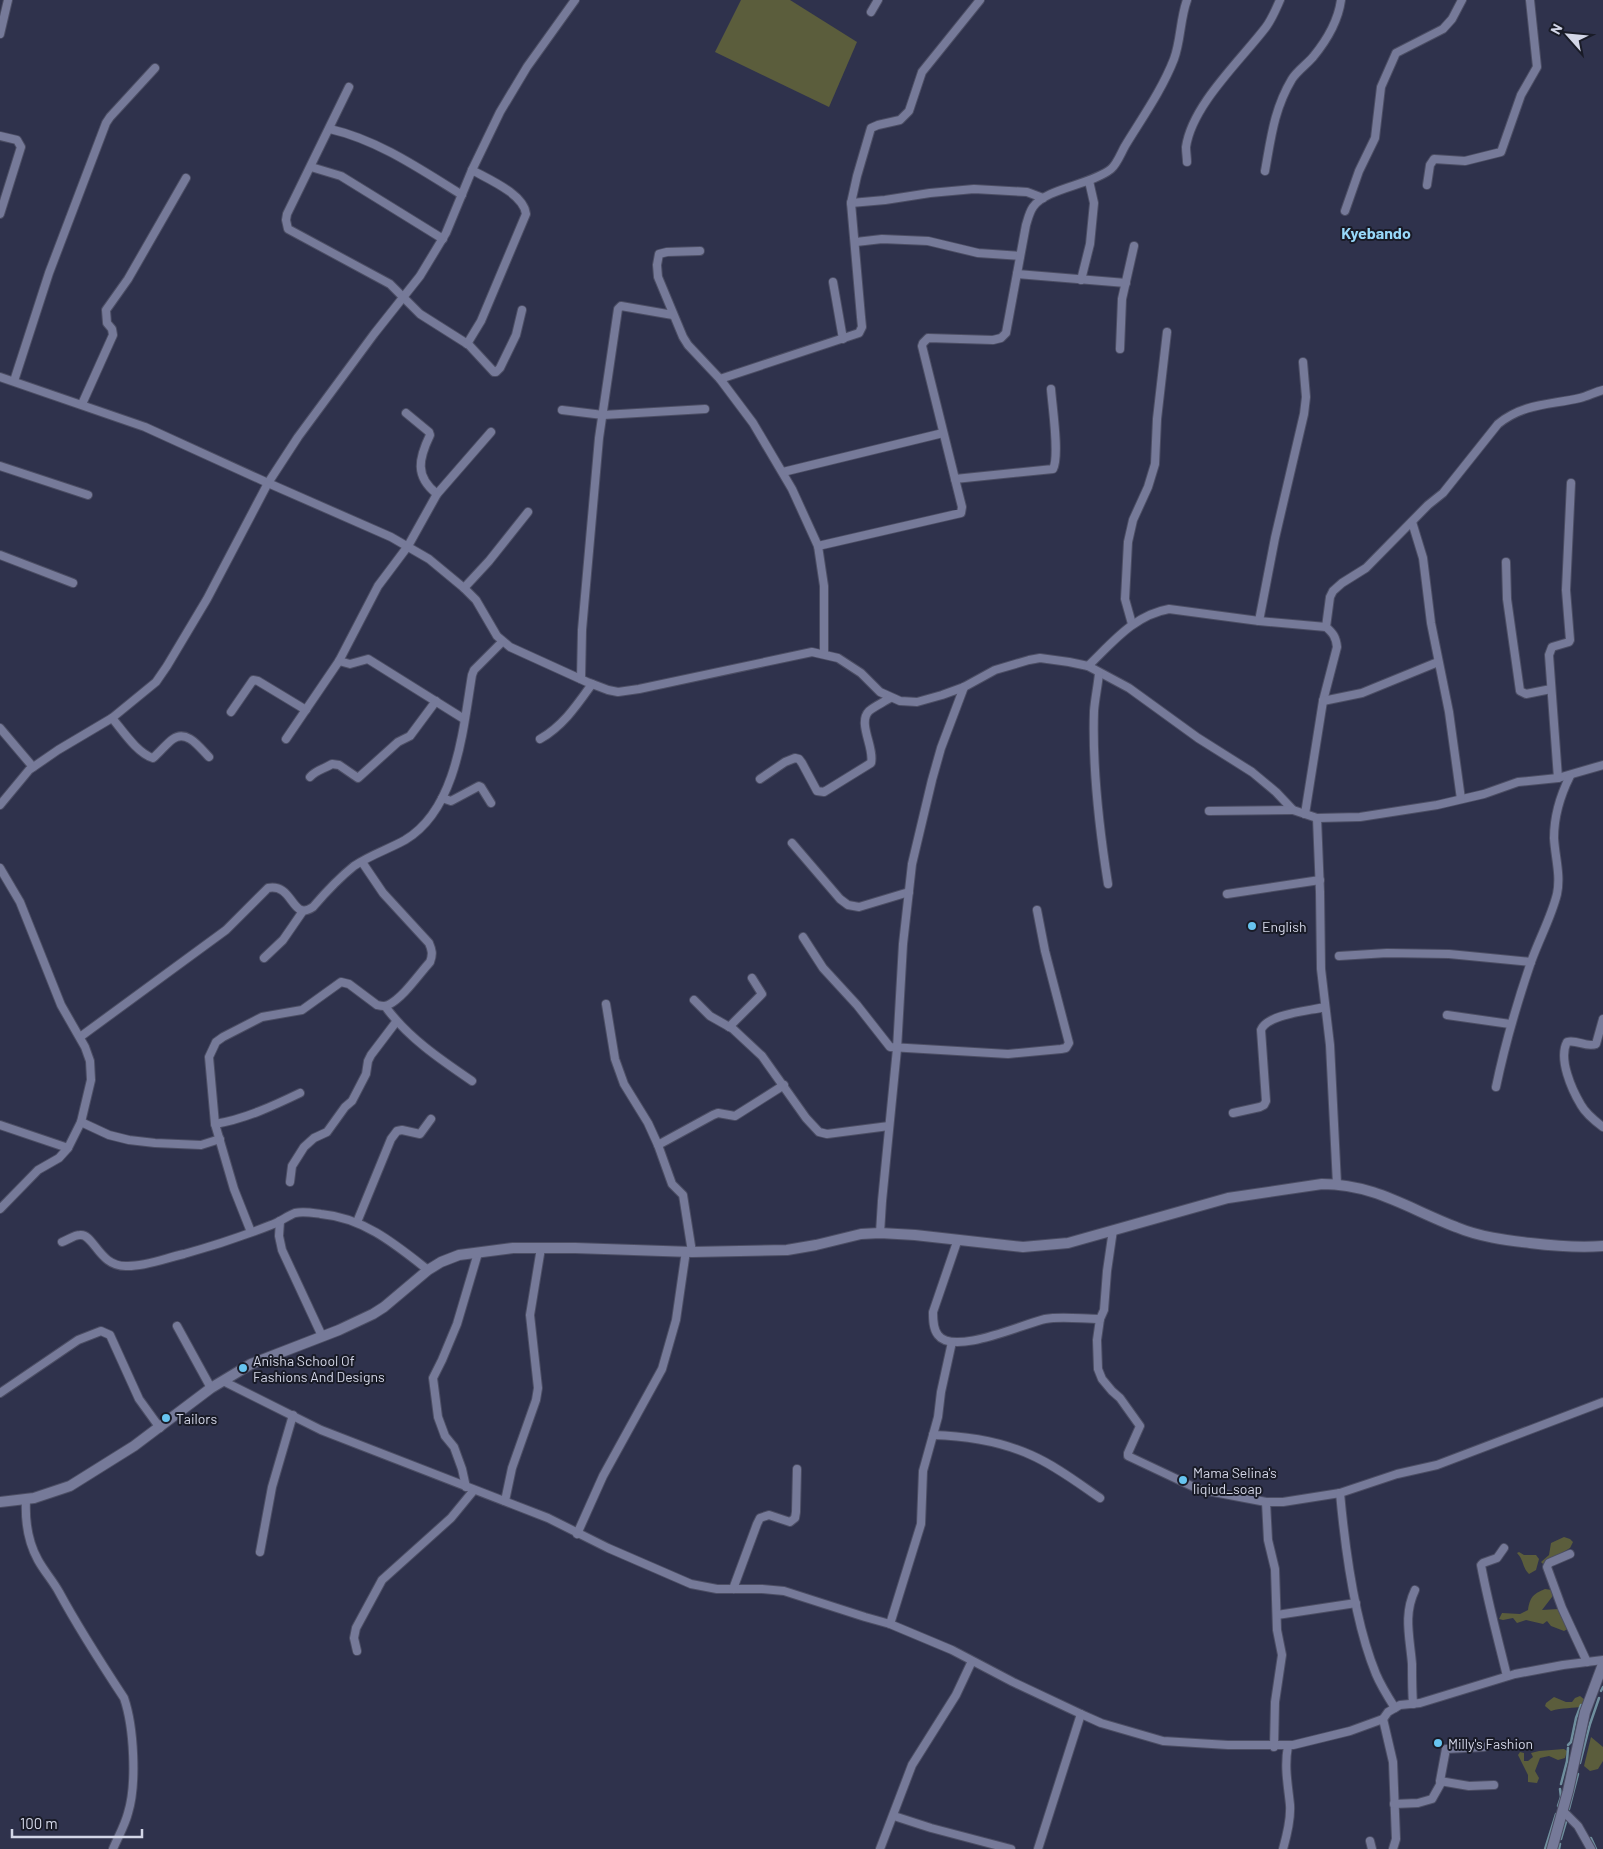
<svg xmlns="http://www.w3.org/2000/svg" width="1603" height="1849" font-family="Barlow,sans-serif">
  <style>
    .green { fill: #5b5d3c }
    .lines { fill: none; stroke-linecap: round; stroke-linejoin: round }
    .stream { stroke: #6f8f9e; stroke-width: 2.5 }
    .minor-casing { stroke: #4c4e64; stroke-width: 10 }
    .tertiary-casing { stroke: #4c4e64; stroke-width: 12 }
    .minor { stroke: #767a99; stroke-width: 8 }
    .tertiary { stroke: #767a99; stroke-width: 10 }
    .poi-dot { fill: #67c4f0; stroke: #191b27; stroke-width: 2 }
    .labels { text-anchor: middle; dominant-baseline: central; stroke-width: 4; stroke-linejoin: round; paint-order: stroke }
    .poi-label { font-size: 14px; fill: #d3d6e7; stroke: #191b27; text-anchor: start }
    .quarter-label { font-size: 16px; font-weight: bold; fill: #97d8f9; stroke: #191b27 }
  </style>
  <rect width="100%" height="100%" fill="#2f324c"/>
  <g class="green">
    <polygon points="741,0 790,0 857,42 829,107 715,52"/>
    <polygon points="1564,1537 1570,1539 1573,1542 1570,1548 1543,1564 1541,1562 1549,1555 1551,1543"/>
    <path d="M1519,1552L1524,1555H1536L1539,1559L1536,1570L1529,1574C1522,1567 1524,1560 1517,1553Z"/>
    <path d="M1545,1589L1552,1590V1597L1542,1610L1558,1609L1571,1627L1564,1631L1551,1626L1547,1621L1543,1624L1526,1620L1517,1623L1513,1618L1503,1620L1499,1619L1502,1613L1520,1614L1528,1610C1530,1597 1533,1594 1545,1589Z"/>
    <path d="M1580,1696L1585,1700L1584,1706C1573,1709 1562,1707 1551,1711L1545,1706L1546,1703L1554,1697L1566,1702H1572L1575,1698Z"/>
    <polygon points="1591,1737 1603,1747 1603,1761 1598,1769 1590,1771 1584,1766"/>
    <polygon points="1564,1749 1567,1751 1565,1758 1558,1760 1549,1756 1540,1758 1535,1771 1539,1778 1537,1783 1528,1782 1528,1775 1518,1755 1520,1752 1524,1753 1524,1761 1528,1761 1533,1757 1531,1753 1539,1751"/>
  </g>
  <g class="lines">
    <g class="stream">
      <polyline points="1601,1691 1603,1687"/>
      <polyline points="1568,1745 1571,1742 1576,1718 1581,1705"/>
      <polyline points="1580,1763 1590,1724 1599,1698"/>
      <polyline points="1561,1784 1567,1761 1568,1748"/>
      <polyline points="1558,1806 1561,1797 1560,1789"/>
      <polyline points="1569,1809 1578,1774"/>
      <polyline points="1591,1838 1596,1849"/>
      <polyline points="1561,1839 1566,1822"/>
      <polyline points="1545,1849 1556,1814"/>
      <polyline points="1559,1849 1560,1844"/>
    </g>
    <defs>
      <g id="minor">
        <polyline points="871,12 878,0"/>
        <polyline points="0,34 8,0"/>
        <polyline points="349,87 287,214 286,220 288,229 390,284 420,314 469,345 494,372 496,372 500,368 516,335 522,310"/>
        <path d="M330,129C378,140 420,169 462,195"/>
        <polyline points="0,136 17,140 21,147 0,214"/>
        <path d="M1187,162C1187,158 1186,152 1186,147C1192,105 1241,60 1266,27C1272,19 1276,9 1280,0"/>
        <polyline points="311,167 341,176 443,239"/>
        <path d="M1265,171C1271,138 1274,109 1292,79C1297,71 1306,65 1313,57C1327,40 1338,22 1341,0"/>
        <polyline points="1427,185 1430,165 1434,159 1465,161 1501,152 1521,95 1537,67 1530,0"/>
        <polyline points="851,203 885,200 930,193 974,189 1027,192 1043,198"/>
        <polyline points="1345,211 1359,171 1375,138 1381,87 1396,53 1443,29 1452,19 1462,0"/>
        <polyline points="856,242 882,239 928,241 978,253 1020,256"/>
        <polyline points="700,251 667,252 659,254 657,265 658,277 683,337 688,345 720,379 753,423 792,489 818,546 824,586 824,654"/>
        <polyline points="1017,274 1126,283"/>
        <polyline points="1081,280 1090,244 1094,203 1089,181"/>
        <polyline points="833,282 843,339"/>
        <path d="M467,344L481,321L526,214C524,194 488,179 472,170"/>
        <polyline points="1120,349 1122,299 1134,246"/>
        <polyline points="0,377 145,427 268,483 391,537 429,559 464,588 476,600 497,636 510,647 587,682 608,690 618,692 639,689 812,652 838,658 861,673 880,692 900,701 917,702 942,695 964,687 995,670 1029,660 1040,658 1069,662 1088,666 1129,688 1198,738 1252,772 1276,792 1293,810 1317,818 1360,817 1437,805 1484,794 1518,782 1558,778 1603,765"/>
        <polyline points="720,379 859,333 862,327 861,317 851,203 857,176 871,128 878,125 900,120 909,111 922,72 980,0"/>
        <polyline points="14,381 49,273 106,123 110,117 155,68"/>
        <polyline points="82,404 113,335 112,329 107,323 106,310 128,279 186,178"/>
        <polyline points="562,410 603,415 705,409"/>
        <path d="M406,413L429,432L430,435C419,458 414,476 437,494"/>
        <polyline points="0,466 88,495"/>
        <polyline points="783,472 943,433"/>
        <path d="M955,479L1053,469C1060,456 1052,405 1051,389"/>
        <polyline points="1412,522 1423,558 1431,623 1449,712 1461,799"/>
        <path d="M818,546L961,513L962,507L955,479L922,346L923,343L928,338L993,340L1001,338L1006,333L1026,225C1028,219 1029,213 1033,207C1046,188 1091,185 1111,169C1117,164 1121,153 1125,146C1142,118 1162,90 1174,59C1181,40 1180,19 1187,0"/>
        <polyline points="0,555 73,583"/>
        <polyline points="1506,562 1507,599 1520,691 1526,694 1551,689"/>
        <polyline points="464,588 489,561 528,512"/>
        <polyline points="1259,621 1275,538 1304,414 1306,397 1303,362"/>
        <polyline points="1132,624 1125,599 1128,542 1133,520 1148,487 1155,464 1157,419 1167,332"/>
        <path d="M1326,627L1330,597L1333,591L1342,583L1366,568L1428,505L1443,493L1498,424C1524,403 1550,405 1580,398C1588,396 1595,392 1603,390"/>
        <polyline points="339,661 350,664 368,659 464,719"/>
        <path d="M1088,666C1112,643 1134,615 1169,609L1259,621L1326,627C1333,633 1336,637 1337,647L1323,701L1305,814"/>
        <path d="M1099,673C1098,685 1095,698 1094,711C1092,769 1099,827 1108,884"/>
        <polyline points="581,679 582,630 599,438 618,309 621,306 673,315"/>
        <polyline points="1323,701 1362,693 1438,662"/>
        <polyline points="231,712 253,680 258,681 306,710"/>
        <path d="M112,718C123,731 137,753 153,758C160,752 166,744 173,739C187,729 200,748 209,757"/>
        <polyline points="0,728 33,767"/>
        <polyline points="286,739 339,661 378,586 408,546 437,494 491,432"/>
        <path d="M540,739C563,726 577,705 592,684"/>
        <path d="M310,777C316,770 324,769 332,764L339,765L358,778L398,742L410,736L436,701"/>
        <polyline points="1558,778 1549,655 1552,647 1569,642 1570,640 1566,590 1571,483"/>
        <path d="M760,779L785,762L795,758L799,759L802,763L817,791L824,792L871,763C875,748 857,723 869,711C875,706 884,702 890,698"/>
        <polyline points="442,798 451,801 479,786 481,787 491,803"/>
        <polyline points="0,805 29,770 58,750 112,718 156,682 167,666 207,599 268,483 298,437 374,334 420,276 446,233 472,170 500,112 527,67 575,0"/>
        <polyline points="1209,811 1293,810"/>
        <polyline points="1317,818 1320,892 1321,969 1330,1045 1337,1184"/>
        <polyline points="792,843 840,899 848,905 859,907 909,892"/>
        <polyline points="0,868 20,902 61,1005 85,1047 90,1061 91,1080 81,1122 68,1148 59,1158 38,1170 0,1209"/>
        <polyline points="1227,894 1320,880"/>
        <polyline points="803,937 823,968 857,1005 890,1047 1008,1054 1061,1049 1066,1048 1069,1043 1045,951 1037,910"/>
        <polyline points="1339,956 1387,953 1449,954 1531,962"/>
        <polyline points="264,958 283,940 303,911"/>
        <polyline points="694,1000 710,1016 733,1029 762,1056 806,1118 819,1132 827,1134 889,1126"/>
        <polyline points="606,1004 615,1059 624,1084 648,1123 658,1145 672,1184 683,1195 692,1252"/>
        <path d="M385,1006C407,1037 441,1060 472,1081"/>
        <polyline points="1447,1015 1510,1024"/>
        <path d="M1603,1019L1596,1044C1586,1048 1577,1039 1567,1042C1558,1059 1572,1090 1581,1105C1586,1114 1595,1121 1603,1127"/>
        <polyline points="729,1027 762,994 752,978"/>
        <path d="M80,1037L226,930L268,888C294,883 291,922 313,907C325,893 339,878 354,866C370,855 389,849 405,840C457,809 463,729 472,675L474,670L502,642"/>
        <path d="M1496,1087C1505,1044 1517,1003 1531,962C1539,939 1551,918 1557,894C1561,875 1555,857 1554,838C1554,815 1560,796 1570,776"/>
        <path d="M1233,1113L1260,1107L1264,1105L1266,1101L1261,1030C1267,1014 1309,1011 1325,1007"/>
        <polyline points="81,1122 109,1135 129,1140 155,1143 201,1145 220,1139"/>
        <path d="M215,1124C245,1119 273,1106 300,1093"/>
        <polyline points="0,1125 68,1148"/>
        <polyline points="658,1145 713,1115 718,1113 735,1116 784,1085"/>
        <polyline points="290,1182 292,1166 304,1147 314,1138 327,1132 345,1107 352,1101 366,1074 368,1061 371,1055 396,1022"/>
        <polyline points="280,1221 279,1236 282,1250 322,1336"/>
        <polyline points="357,1222 391,1139 397,1131 402,1130 420,1134 431,1119"/>
        <polyline points="1113,1230 1107,1271 1104,1310 1100,1319 1097,1340 1098,1369 1102,1379 1112,1391 1120,1398 1140,1426 1128,1453 1128,1456 1198,1489 1266,1502 1283,1502 1340,1493 1397,1474 1437,1465 1603,1402"/>
        <path d="M251,1232L234,1189L215,1124L209,1057L216,1042L223,1037L262,1017L302,1010L341,982L349,984L377,1005C381,1006 384,1007 388,1005C403,998 419,974 430,962C433,954 432,950 429,943L383,893L362,862"/>
        <polyline points="880,1233 882,1201 897,1049 903,944 912,864 932,780 941,748 964,687"/>
        <path d="M958,1239L933,1312C933,1319 933,1329 938,1335C953,1356 1023,1324 1045,1319C1062,1316 1082,1319 1100,1319"/>
        <path d="M62,1242C68,1240 74,1235 80,1235C94,1233 99,1268 128,1266C147,1266 166,1258 184,1254C213,1246 243,1236 271,1225C280,1222 287,1216 295,1213C304,1211 313,1213 321,1214C364,1218 395,1244 428,1270"/>
        <polyline points="177,1326 211,1388"/>
        <polyline points="223,1381 321,1430 548,1518 608,1548 691,1584 717,1589 762,1589 784,1591 865,1617 890,1624 952,1650 1013,1682 1081,1714 1101,1723 1163,1741 1228,1745 1293,1745 1350,1731 1383,1719 1388,1712 1400,1705 1420,1703 1515,1674 1563,1665 1603,1660"/>
        <polyline points="0,1393 78,1340 101,1331 110,1335 139,1399 160,1428"/>
        <path d="M933,1435C967,1436 1000,1441 1031,1455C1056,1466 1078,1483 1100,1498"/>
        <polyline points="466,1487 462,1469 454,1447 445,1436 438,1417 433,1378 442,1360 457,1324 478,1253"/>
        <path d="M1340,1493C1345,1548 1355,1623 1376,1674C1381,1686 1388,1697 1395,1708"/>
        <path d="M26,1500C25,1520 28,1542 38,1560C44,1571 53,1581 59,1592C79,1629 101,1663 124,1698C134,1727 137,1784 128,1813C125,1825 118,1837 113,1849"/>
        <polyline points="505,1501 512,1468 536,1400 538,1388 530,1315 541,1248"/>
        <polyline points="1266,1502 1268,1540 1275,1569 1277,1630 1282,1655 1275,1702 1274,1747"/>
        <polyline points="577,1534 603,1476 662,1369 676,1320 686,1251"/>
        <path d="M1504,1548L1497,1558L1483,1563L1481,1565C1488,1603 1498,1639 1507,1676"/>
        <polyline points="260,1552 272,1487 293,1415"/>
        <polyline points="1570,1554 1549,1563 1547,1567 1562,1608 1587,1662"/>
        <polyline points="733,1589 757,1524 760,1518 769,1515 790,1522 795,1518 796,1512 797,1469"/>
        <polyline points="1277,1615 1356,1603"/>
        <polyline points="890,1624 921,1524 923,1471 938,1417 941,1392 952,1342"/>
        <polyline points="357,1651 354,1638 356,1628 382,1580 451,1518 474,1490"/>
        <path d="M1413,1704C1412,1690 1412,1677 1412,1664C1410,1638 1403,1615 1415,1590"/>
        <polyline points="1383,1719 1393,1762 1396,1839 1393,1849"/>
        <polyline points="1484,1747 1446,1749 1440,1781 1469,1786 1494,1785"/>
        <polyline points="1394,1804 1418,1803 1432,1799 1441,1783"/>
        <polyline points="1563,1811 1578,1826 1591,1849"/>
        <polyline points="894,1816 931,1828 1011,1849"/>
        <polyline points="1370,1841 1372,1849"/>
        <polyline points="880,1849 912,1765 956,1695 972,1661"/>
        <polyline points="1038,1849 1081,1714"/>
        <path d="M1283,1849C1287,1835 1291,1820 1290,1805C1288,1785 1284,1767 1288,1746"/>
      </g>
      <g id="tertiary">
        <path d="M0,1502L34,1498L70,1486L134,1446L211,1388L251,1364L339,1330L373,1314L384,1307L428,1270L441,1262L459,1255L513,1248H575L692,1252L787,1250L816,1245L861,1234L880,1233L915,1235L1023,1247L1068,1243L1228,1198L1322,1184C1374,1184 1409,1209 1456,1227C1480,1237 1505,1240 1530,1243C1555,1246 1578,1248 1603,1246"/>
        <polyline points="1552,1849 1568,1791 1585,1712 1603,1664"/>
      </g>
    </defs>
    <use href="#minor" class="minor-casing"/>
    <use href="#tertiary" class="tertiary-casing"/>
    <use href="#minor" class="minor"/>
    <use href="#tertiary" class="tertiary"/>
  </g>
  <g class="poi-dot">
    <circle cx="1252" cy="926" r="5"/>
    <circle cx="243" cy="1368" r="5"/>
    <circle cx="166" cy="1418" r="5"/>
    <circle cx="1183" cy="1480" r="5"/>
    <circle cx="1438" cy="1743" r="5"/>
  </g>
  <g class="labels">
    <g class="poi-label">
      <text x="1262" y="926">English</text>
      <text x="253" y="1360">Anisha School Of<tspan x="253" dy="16">Fashions And Designs</tspan></text>
      <text x="176" y="1418">Tailors</text>
      <text x="1193" y="1472">Mama Selina's<tspan x="1193" dy="16">liqiud_soap</tspan></text>
      <text x="1448" y="1743">Milly's Fashion</text>
    </g>
    <g class="quarter-label">
      <text x="1376" y="232">Kyebando</text>
    </g>
  </g>
  <g transform="translate(1568 35) rotate(297)" stroke="#191b27" stroke-width="4" paint-order="stroke">
  <path d="M0-4L9 19L0 12L-9 19Z" fill="#d3d6e7"/>
  <text y="-8" font-size="14" font-weight="bold" text-anchor="middle" fill="#d3d6e7">N</text>
  </g>
  <path d="M12 1829v8h130v-8" fill="none" stroke="#d3d6e7" stroke-width="2.5"/>
  <text x="20" y="1829" font-size="15" fill="#d3d6e7" stroke="#191b27" stroke-width="4" paint-order="stroke">100 m</text>
</svg>
